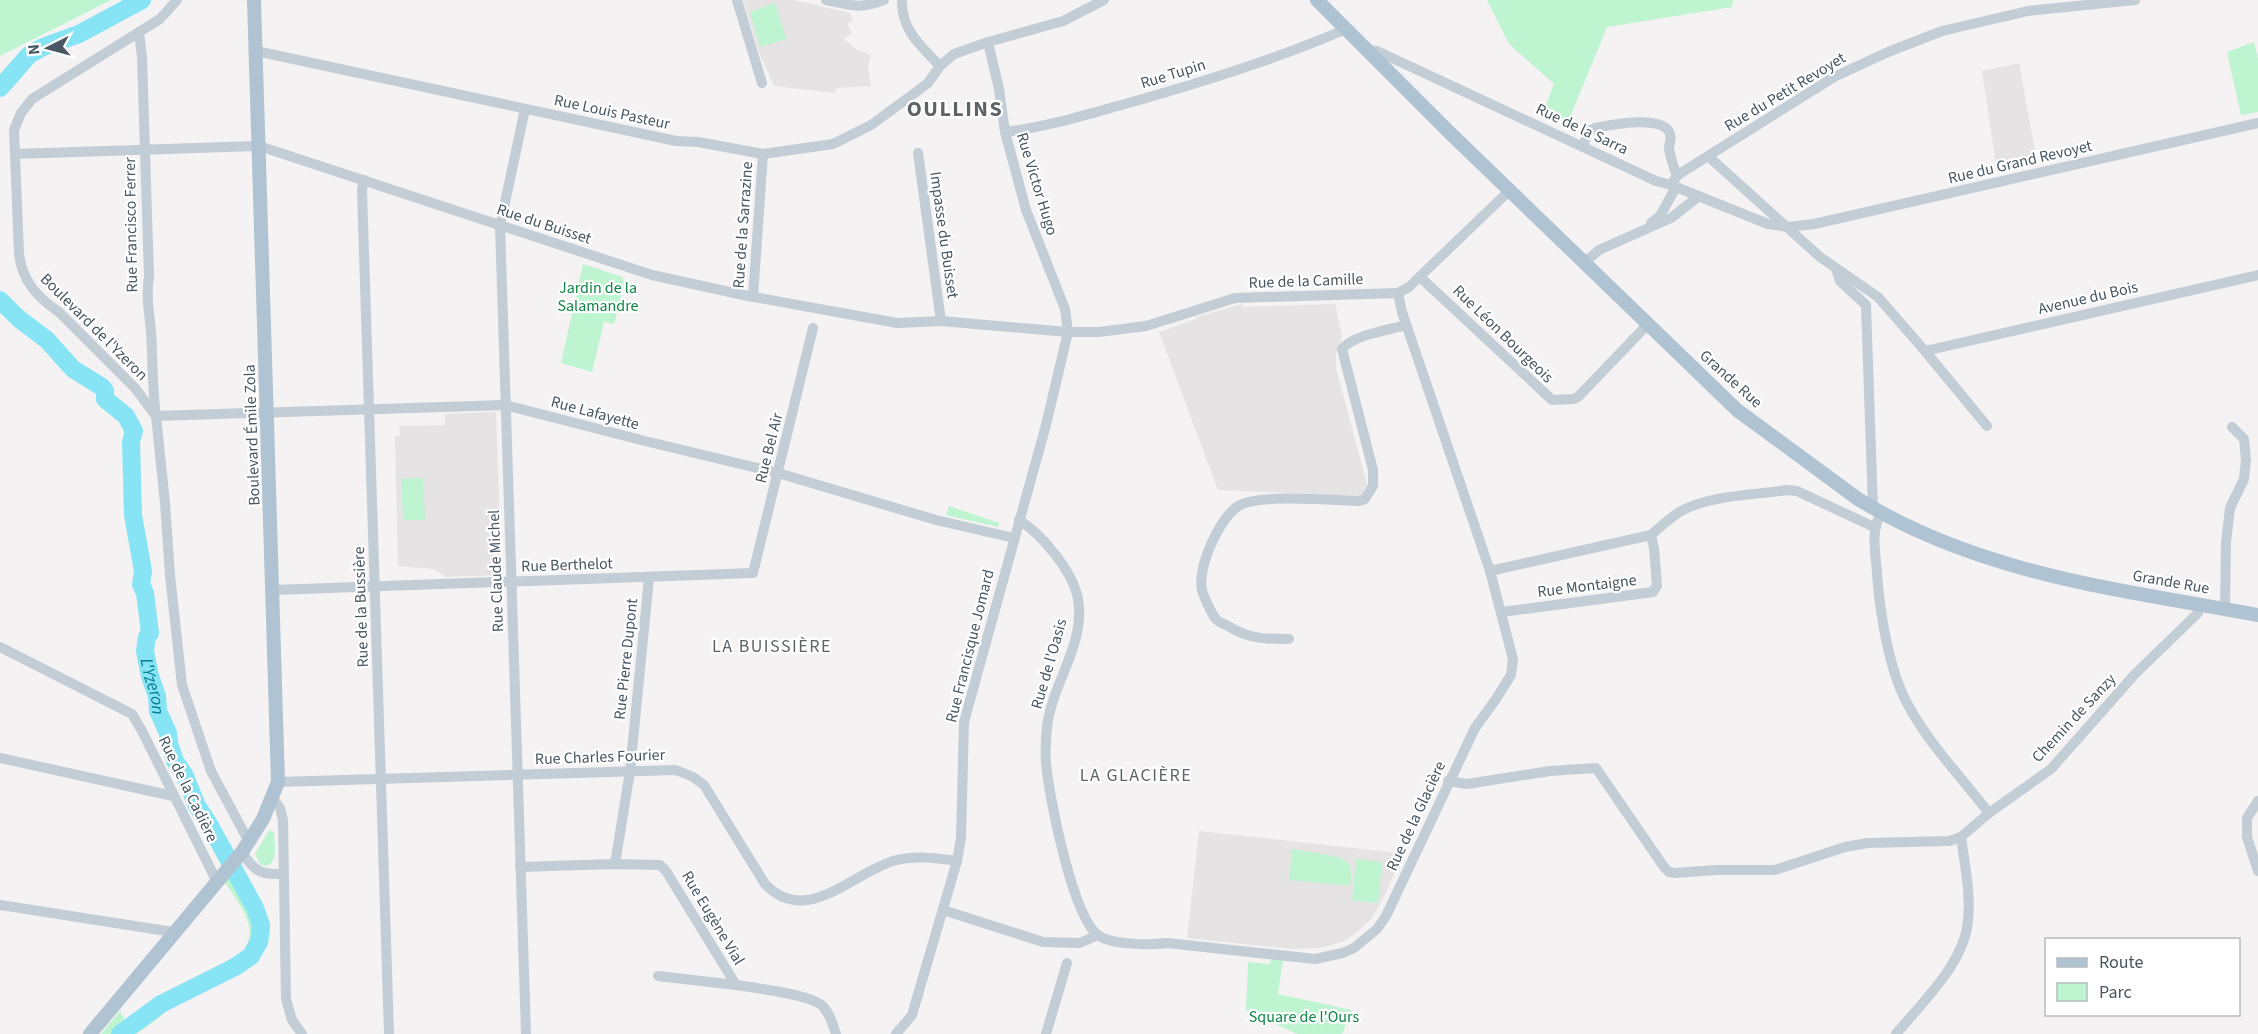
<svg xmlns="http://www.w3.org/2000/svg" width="2258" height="1034" font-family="'Source Sans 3',sans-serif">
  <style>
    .education { fill: #e6e3e4 }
    .green { fill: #bef4d0 }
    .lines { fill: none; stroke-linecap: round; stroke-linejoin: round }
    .river { stroke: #87e4f5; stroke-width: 18 }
    .minor { stroke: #c2cdd5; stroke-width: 10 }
    .major { stroke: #b0c3d3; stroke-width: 14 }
    .labels { text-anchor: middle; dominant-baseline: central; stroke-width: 4.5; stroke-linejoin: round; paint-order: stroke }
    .street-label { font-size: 16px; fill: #485762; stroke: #fff }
    .park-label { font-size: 16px; fill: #0e8744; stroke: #fff }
    .neighbourhood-label { font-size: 18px; letter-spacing: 1.5px; fill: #5e6368; stroke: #fff }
    .water-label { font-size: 18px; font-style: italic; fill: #047c91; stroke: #fff }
    .district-label { font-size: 22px; font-weight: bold; letter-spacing: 1.5px; fill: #5e6368; stroke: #fff }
  </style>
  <rect width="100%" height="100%" fill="#f4f2f2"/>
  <g class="education">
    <polygon points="743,0 794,0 850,13 853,21 847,24 852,33 844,39 857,50 871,55 868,66 871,86 836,88 835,93 774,86 759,52"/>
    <polygon points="2019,63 2037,162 1997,171 1982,71"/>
    <polygon points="1242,304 1243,307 1335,304 1342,337 1336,353 1336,368 1368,488 1362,496 1218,490 1159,332 1196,319 1196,317"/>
    <polygon points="496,412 501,555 493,556 494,560 501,560 502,575 446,577 434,569 398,566 395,436 400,436 399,426 445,425 445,414"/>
    <polygon points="1199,831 1399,853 1398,866 1382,901 1371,919 1356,933 1344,941 1329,946 1319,948 1291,949 1187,938"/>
  </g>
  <g class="green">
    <polygon points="0,0 111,0 0,56"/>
    <polygon points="1487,0 1733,0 1732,7 1607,27 1568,122 1544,110 1554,84 1509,44"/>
    <polygon points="775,3 786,39 760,47 750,12"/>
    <polygon points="2254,42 2258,58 2258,112 2241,115 2227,52"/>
    <polygon points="583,264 622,277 624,284 614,324 604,322 592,372 561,363"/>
    <polygon points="423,478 425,520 403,520 401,479"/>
    <polygon points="949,506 999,523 998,527 946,515"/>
    <path d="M269,830L274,832C274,844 279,860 267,866L260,864L255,854Z"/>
    <path d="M1292,849C1303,851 1336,855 1344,860C1354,865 1351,878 1350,886L1289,880Z"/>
    <polygon points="1356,859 1382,862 1378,903 1352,900"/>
    <path d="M238,860L269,921C280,970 204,987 172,1007C162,1014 145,1031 134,1034C125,1034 111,1034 101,1034L120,1011L125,1020L159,996L196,979L242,952C263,929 235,899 222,878Z"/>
    <polygon points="1271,959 1283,960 1278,994 1352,1010 1342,1034 1297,1034 1246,1010 1248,962 1270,964"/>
  </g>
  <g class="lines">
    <g class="river">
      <polyline points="0,88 29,55 43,47 79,34 142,0"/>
      <path id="s1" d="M0,300L18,318L47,340L73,369L102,387L105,391V399L126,416L134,431L131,442L133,515L143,571L141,584L145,593L150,633L147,637L145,651L150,676L157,696L158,711L168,733L169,743L175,761L184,774L197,806L209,824L255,908L261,925L259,942L251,956L235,967L161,1004L120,1034"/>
    </g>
    <g class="minor">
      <path d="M177,0L160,19L32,99L21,113L14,130L19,254C22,281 38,298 59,312L135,388L156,416L165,503L170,575L182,685L211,771L249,842"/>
      <polyline points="737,0 762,83"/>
      <path d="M826,0C850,5 860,10 884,0"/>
      <path d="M902,0C901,30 921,46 940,66"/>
      <path d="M139,32L142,57L149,276C146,299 149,310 151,332C153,360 152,388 156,416L505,405L645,441L778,473L936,520L1014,538"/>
      <polyline points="1366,50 1377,51 1656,181 1671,185 1768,224 1788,227 1814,224 2258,123"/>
      <polyline points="256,51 676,141 698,142 763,154 833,144 871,125 912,95 928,83 940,66 954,54 988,42 1063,21 1104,0"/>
      <polyline points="525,109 500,226 526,1034"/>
      <path d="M1005,132C1046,127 1085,115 1125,104C1200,83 1275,60 1346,29"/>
      <path d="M1583,146L1589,131L1595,128C1610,125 1664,114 1670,134C1672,140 1669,143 1669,148C1670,157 1674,168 1677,176"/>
      <polyline points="918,153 941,321"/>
      <polyline points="15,154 259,146 652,275 748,296 897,323 941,321 1068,332 1099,332 1146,326 1235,298 1398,293 1409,287 1509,191"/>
      <polyline points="1708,156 1820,257 1878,297 1925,351 1987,426"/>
      <polyline points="364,180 362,190 389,1034"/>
      <polyline points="1671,185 1677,176 1684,171 1834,77 1888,52 1942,31 2028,11 2135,0"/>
      <polyline points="1651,223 1660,216 1676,187"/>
      <polyline points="1584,263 1599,250 1671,218 1699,196"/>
      <polyline points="1836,269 1840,281 1866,305 1873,509"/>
      <polyline points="1420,277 1552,400 1573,399 1578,397 1647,325"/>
      <polyline points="753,297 763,154"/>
      <polyline points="1925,351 2258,275"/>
      <path d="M1881,513C1870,533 1876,552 1877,575C1880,613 1889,670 1907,703C1928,743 1962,778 1989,813"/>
      <path d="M1019,520C1043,535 1073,572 1078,599C1086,644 1052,683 1047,727C1046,738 1045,752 1046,763C1049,797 1073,919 1099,936C1113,945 1151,945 1167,943L1315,959L1343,953L1354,948L1377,929L1386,916L1475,728L1496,699L1511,675L1513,659L1490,571L1402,312L1398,293"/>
      <path d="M1490,571L1651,535C1662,526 1672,515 1685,509C1715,495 1754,495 1787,490L1797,491L1874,527"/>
      <polyline points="273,590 753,573 813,328"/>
      <polyline points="2225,609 2226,543 2230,508 2244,479 2246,460 2244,439 2232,427"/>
      <polyline points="1502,612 1653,592 1657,586 1654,548 1651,535"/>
      <path d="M1289,639C1265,639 1249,639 1228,626C1224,624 1218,622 1216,619C1211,613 1204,597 1202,590C1197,567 1220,516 1240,505C1262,494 1331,500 1359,501L1365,499L1373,486V470L1342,349C1353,335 1388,330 1406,325"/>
      <polyline points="0,647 132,714 142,731 217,882"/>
      <polyline points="0,758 173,796"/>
      <polyline points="1448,781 1467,784 1550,771 1596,768 1664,867 1669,872 1675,873 1716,870 1775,870 1845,847 1868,843 1949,841 1961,837"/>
      <path d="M278,782L676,770L693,777L704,785L765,884C806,927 851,874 893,861C915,855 936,858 957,861"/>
      <polyline points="273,798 280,808 283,820 286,999 292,1020 302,1034"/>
      <polyline points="2258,801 2247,818 2247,837 2258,871"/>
      <path d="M242,852C254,871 260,875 283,874"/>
      <polyline points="615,864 630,771 649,578"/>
      <path d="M520,867L615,864L660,865L666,871L736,985C755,988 806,994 820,1004C829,1010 833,1025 836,1034"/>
      <polyline points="0,905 173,932"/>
      <polyline points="943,910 1043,942 1080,943 1098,935"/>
      <polyline points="658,976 736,985"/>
      <polyline points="896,1034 912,1015 957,861 961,838 964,722 1046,425 1068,332 1065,309 1026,210 1005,132 999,89 988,42"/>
      <polyline points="1046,1034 1067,963"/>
      <path d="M1896,1034C1920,1005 1960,967 1967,928C1972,898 1965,867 1961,837L1989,813L2051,769L2135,674L2197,614L2202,605"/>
    </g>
    <g class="major">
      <path d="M1317,0L1450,133L1737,410L1858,499C1979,574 2121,590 2258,615"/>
      <polyline points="90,1034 242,852 263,819 278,782 254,0"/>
    </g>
  </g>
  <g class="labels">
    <g class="street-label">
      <text transform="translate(1173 74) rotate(-17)">Rue Tupin</text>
      <text transform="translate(1785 92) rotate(-31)">Rue du Petit Revoyet</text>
      <text transform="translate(612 112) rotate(12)">Rue Louis Pasteur</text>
      <text transform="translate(1582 129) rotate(25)">Rue de la Sarra</text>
      <text transform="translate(2020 162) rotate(-13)">Rue du Grand Revoyet</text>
      <text transform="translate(1037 184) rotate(73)">Rue Victor Hugo</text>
      <text transform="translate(544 224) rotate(18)">Rue du Buisset</text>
      <text transform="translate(131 225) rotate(-91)">Rue Francisco Ferrer</text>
      <text transform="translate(743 225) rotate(-86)">Rue de la Sarrazine</text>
      <text transform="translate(944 235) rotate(82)">Impasse du Buisset</text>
      <text transform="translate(1306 281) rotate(-2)">Rue de la Camille</text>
      <text transform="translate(2088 298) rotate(-13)">Avenue du Bois</text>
      <text transform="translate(94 327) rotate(45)">Boulevard de l'Yzeron</text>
      <text transform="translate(1503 334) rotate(44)">Rue Léon Bourgeois</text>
      <text transform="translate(1731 379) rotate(42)">Grande Rue</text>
      <text transform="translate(595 413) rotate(15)">Rue Lafayette</text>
      <text transform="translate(252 435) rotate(-92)">Boulevard Émile Zola</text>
      <text transform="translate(769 448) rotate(-76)">Rue Bel Air</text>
      <text transform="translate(567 565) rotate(-2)">Rue Berthelot</text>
      <text transform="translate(496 571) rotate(-92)">Rue Claude Michel</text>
      <text transform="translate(2171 582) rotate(10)">Grande Rue</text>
      <text transform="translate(1587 586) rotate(-7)">Rue Montaigne</text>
      <text transform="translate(361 607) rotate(-92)">Rue de la Bussière</text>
      <text transform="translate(970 646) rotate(-76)">Rue Francisque Jomard</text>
      <text transform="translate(626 659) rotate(-84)">Rue Pierre Dupont</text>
      <text transform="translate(1049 664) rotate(-74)">Rue de l'Oasis</text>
      <text transform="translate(2074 718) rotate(-47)">Chemin de Sanzy</text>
      <text transform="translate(600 757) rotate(-2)">Rue Charles Fourier</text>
      <text transform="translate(188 789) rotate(64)">Rue de la Cadière</text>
      <text transform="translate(1416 816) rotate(-65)">Rue de la Glacière</text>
      <text transform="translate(713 918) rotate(59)">Rue Eugène Vial</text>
    </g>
    <g class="park-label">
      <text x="598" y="288">Jardin de la<tspan x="598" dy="18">Salamandre</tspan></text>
      <text x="1304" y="1017">Square de l'Ours</text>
    </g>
    <g class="neighbourhood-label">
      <text x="772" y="646">LA BUISSIÈRE</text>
      <text x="1136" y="775">LA GLACIÈRE</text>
    </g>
    <g class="water-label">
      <text stroke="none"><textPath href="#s1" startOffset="452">L'Yzeron</textPath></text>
    </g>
    <g class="district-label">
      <text x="955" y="109">OULLINS</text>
    </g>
  </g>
  <rect x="2045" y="938" width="195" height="78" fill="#ffffff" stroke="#b6bcc0" stroke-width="1.5"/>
  <rect x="2057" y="958" width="30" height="9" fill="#b0c3d3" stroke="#b6bcc0" stroke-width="1.5"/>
  <text x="2099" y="968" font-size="18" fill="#485762">Route</text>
  <rect x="2057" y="983" width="30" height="18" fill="#bef4d0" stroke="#b6bcc0" stroke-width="1.5"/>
  <text x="2099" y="998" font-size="18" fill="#485762">Parc</text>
  <g transform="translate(48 48) rotate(264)" stroke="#ffffff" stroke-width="4.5" paint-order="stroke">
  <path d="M0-4.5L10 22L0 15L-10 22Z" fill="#485762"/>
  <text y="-9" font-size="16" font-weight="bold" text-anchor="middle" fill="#485762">N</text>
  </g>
</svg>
